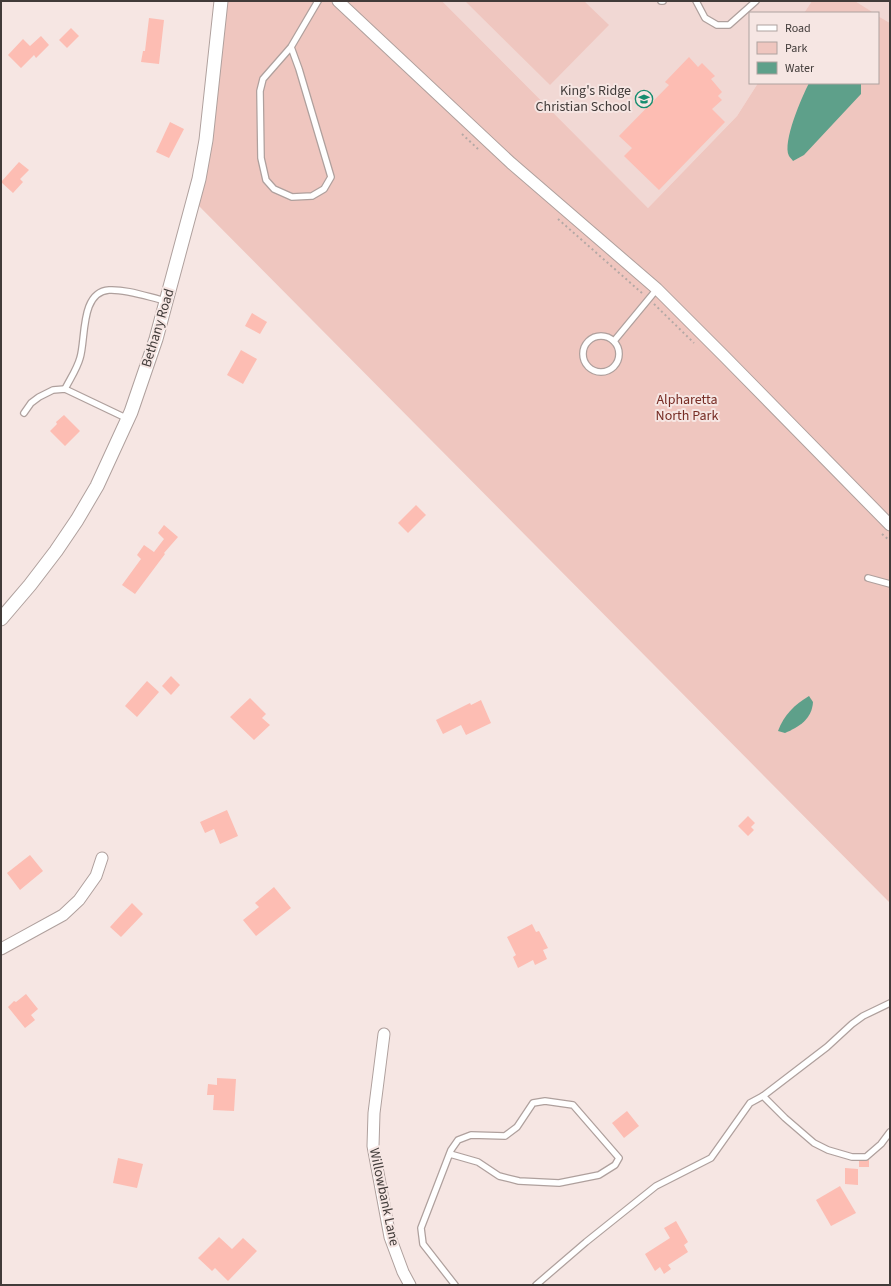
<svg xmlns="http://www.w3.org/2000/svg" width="891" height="1286" font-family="'Source Sans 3',sans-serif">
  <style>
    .built { fill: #f1d8d4 }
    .green { fill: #efc6bf }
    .water { fill: #5ea08a }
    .building { fill: #fdbdb3 }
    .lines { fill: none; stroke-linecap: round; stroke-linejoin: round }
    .service-casing { stroke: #afa09d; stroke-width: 8 }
    .minor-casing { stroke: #afa09d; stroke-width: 13 }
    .tertiary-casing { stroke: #afa09d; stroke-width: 15 }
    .path { stroke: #b4a8a5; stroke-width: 2; stroke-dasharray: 2 3; stroke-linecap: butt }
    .service { stroke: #fff; stroke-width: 5.5 }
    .minor { stroke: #fff; stroke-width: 11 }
    .tertiary { stroke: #fff; stroke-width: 13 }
    .labels { text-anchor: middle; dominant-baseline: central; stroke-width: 4; stroke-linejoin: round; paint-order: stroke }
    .poi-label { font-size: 14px; fill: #413b39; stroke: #f6e6e3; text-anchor: end }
    .street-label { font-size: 14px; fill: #413b39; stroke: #f6e6e3 }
    .park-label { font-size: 14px; fill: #772d25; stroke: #f6e6e3 }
  </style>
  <rect width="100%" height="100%" fill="#f6e6e3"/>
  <g class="built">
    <polygon points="442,1 812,1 804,13 750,13 750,83 758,83 737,116 648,208"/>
    <polygon points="855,1 890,1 890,23 878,16 878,13 874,13"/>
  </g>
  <g class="green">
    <polygon points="221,1 442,1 648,208 737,116 758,83 878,83 878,16 890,23 890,903 195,202"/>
    <polygon points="465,1 584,1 609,25 550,85"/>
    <polygon points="812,1 855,1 874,13 804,13"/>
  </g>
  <g class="water">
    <path d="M809,83H861V94L804,155L793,161C792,159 790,158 789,156C782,142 802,97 809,83Z"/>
    <path d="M809,696L813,702C812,719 799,727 785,733L778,731C784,715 794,705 809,696Z"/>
  </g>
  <g class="building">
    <polygon points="149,18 164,20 159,64 141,62 143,51 145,51"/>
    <polygon points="71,28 79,36 67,48 59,40"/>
    <polygon points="41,36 49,45 36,58 34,55 21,68 8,55 23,39 30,46"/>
    <polygon points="689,57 698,67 702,63 715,76 711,79 722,92 718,96 722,100 712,109 725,122 659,190 624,156 632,148 619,136 669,85 665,82"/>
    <polygon points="170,122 184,129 169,158 156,152"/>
    <polygon points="19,162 29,170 20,179 23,182 13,193 1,182"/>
    <polygon points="252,313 267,322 260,334 245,326"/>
    <polygon points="241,350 257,359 243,384 227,375"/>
    <polygon points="64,415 80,431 65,446 50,431 57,424 56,422"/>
    <polygon points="416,505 426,515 408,533 398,523"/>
    <polygon points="164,525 178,537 164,553 165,554 135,594 122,585 141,559 137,555 144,545 154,552 164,539 158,533"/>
    <polygon points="171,676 180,685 171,695 162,686"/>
    <polygon points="147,681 159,692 137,717 125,706"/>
    <polygon points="250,698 266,714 262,718 270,725 254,740 230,717"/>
    <polygon points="481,700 491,723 466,735 461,725 443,734 436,720 470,703 471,705"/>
    <polygon points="227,810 238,836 220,844 214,829 205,833 200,822"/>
    <polygon points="748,816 755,823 751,827 754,830 748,836 738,826"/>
    <polygon points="30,855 43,871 20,890 7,873"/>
    <polygon points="274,887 291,908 256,936 243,920 259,907 255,903"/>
    <polygon points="132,903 143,914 121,937 110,927"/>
    <polygon points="532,924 536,932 539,931 548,948 543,950 547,959 535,965 533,960 518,968 513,957 516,955 507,937"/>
    <polygon points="26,994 38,1009 31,1015 35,1020 25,1028 8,1007 14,1001 16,1002"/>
    <polygon points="217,1078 236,1079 234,1111 213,1110 214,1095 207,1095 208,1084 217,1085"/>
    <polygon points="627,1111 639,1126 624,1138 612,1123"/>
    <polygon points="118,1158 143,1164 137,1188 113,1183"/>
    <polygon points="869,1160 869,1167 859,1167 859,1161"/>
    <polygon points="845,1168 858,1169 858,1185 845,1184"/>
    <polygon points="840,1186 856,1213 831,1226 816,1200"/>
    <polygon points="676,1221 688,1242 684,1245 688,1252 668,1265 671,1269 664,1274 660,1267 655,1271 645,1254 670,1238 664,1228"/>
    <polygon points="219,1237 232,1249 243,1238 257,1251 228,1281 215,1268 212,1271 198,1258"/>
  </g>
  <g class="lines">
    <defs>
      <g id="service">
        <polyline points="661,1 663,1"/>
        <polyline points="696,1 705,18 717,25 729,25 756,1"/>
        <polyline points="291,47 299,69 331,177 324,189 312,196 292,197 274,189 266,180 261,158 260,91 263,79 291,47 318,1"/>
        <circle cx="601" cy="354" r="18"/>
        <polyline points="614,341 657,289"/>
        <path d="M65,389C70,379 77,369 80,358C86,339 80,292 109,290C127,289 148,297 166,301"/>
        <polyline points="24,413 31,403 39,397 53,390 65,389 128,419"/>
        <polyline points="868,578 890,584"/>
        <polyline points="763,1096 827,1047 852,1024 863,1016 890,1003"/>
        <polyline points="450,1154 478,1162 499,1176 519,1181 559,1183 599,1175 615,1165 619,1158 573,1105 545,1101 533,1103 517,1127 505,1136 471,1135 458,1140 451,1150 421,1228 423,1244 455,1285"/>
        <polyline points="536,1285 586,1242 656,1186 711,1158 750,1103 763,1096 785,1118 814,1143 828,1150 852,1157 866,1157 881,1144 890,1132"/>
      </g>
      <g id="minor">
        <polyline points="338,1 511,163 657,289 724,356 890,525"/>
        <polyline points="1,949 63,915 79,900 96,876 102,858"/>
        <polyline points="384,1034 374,1113 373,1146 390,1237 403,1272 410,1285"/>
      </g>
      <polyline id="tertiary" points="1,619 30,585 56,551 77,520 97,486 131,412 156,339 199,179 206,140 221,1"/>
    </defs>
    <use href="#service" class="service-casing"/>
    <use href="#minor" class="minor-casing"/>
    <use href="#tertiary" class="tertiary-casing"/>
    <g class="path">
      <polyline points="462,134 478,149"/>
      <polyline points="558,219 643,294"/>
      <polyline points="654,304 694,343"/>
      <polyline points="882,534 890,541"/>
    </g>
    <use href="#service" class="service"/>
    <use href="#minor" class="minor"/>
    <use href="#tertiary" class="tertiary"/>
  </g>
  <defs>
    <symbol id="school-ring" viewBox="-11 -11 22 22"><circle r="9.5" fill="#f6e6e3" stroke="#168d6f" stroke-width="1.5"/><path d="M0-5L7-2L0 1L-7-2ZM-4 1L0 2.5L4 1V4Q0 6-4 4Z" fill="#168d6f"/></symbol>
  </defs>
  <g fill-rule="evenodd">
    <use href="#school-ring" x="634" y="89" width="20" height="20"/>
  </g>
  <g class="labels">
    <g class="poi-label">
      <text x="631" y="91">King's Ridge<tspan x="631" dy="16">Christian School</tspan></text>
    </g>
    <g class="street-label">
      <text transform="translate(158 328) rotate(-73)">Bethany Road</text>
      <text transform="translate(384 1197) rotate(78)">Willowbank Lane</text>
    </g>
    <g class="park-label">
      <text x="687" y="400">Alpharetta<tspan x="687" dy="16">North Park</tspan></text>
    </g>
  </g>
  <rect width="891" height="1286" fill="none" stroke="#413b39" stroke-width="4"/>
  <rect x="749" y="12" width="130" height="72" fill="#f6e6e3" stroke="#aea29f"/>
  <rect x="757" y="25" width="20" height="6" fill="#ffffff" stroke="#aea29f"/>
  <text x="785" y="32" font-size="12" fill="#413b39">Road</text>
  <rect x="757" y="42" width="20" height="12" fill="#efc6bf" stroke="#aea29f"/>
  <text x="785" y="52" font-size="12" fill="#413b39">Park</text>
  <rect x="757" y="62" width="20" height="12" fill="#5ea08a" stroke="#aea29f"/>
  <text x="785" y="72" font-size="12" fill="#413b39">Water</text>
</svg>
